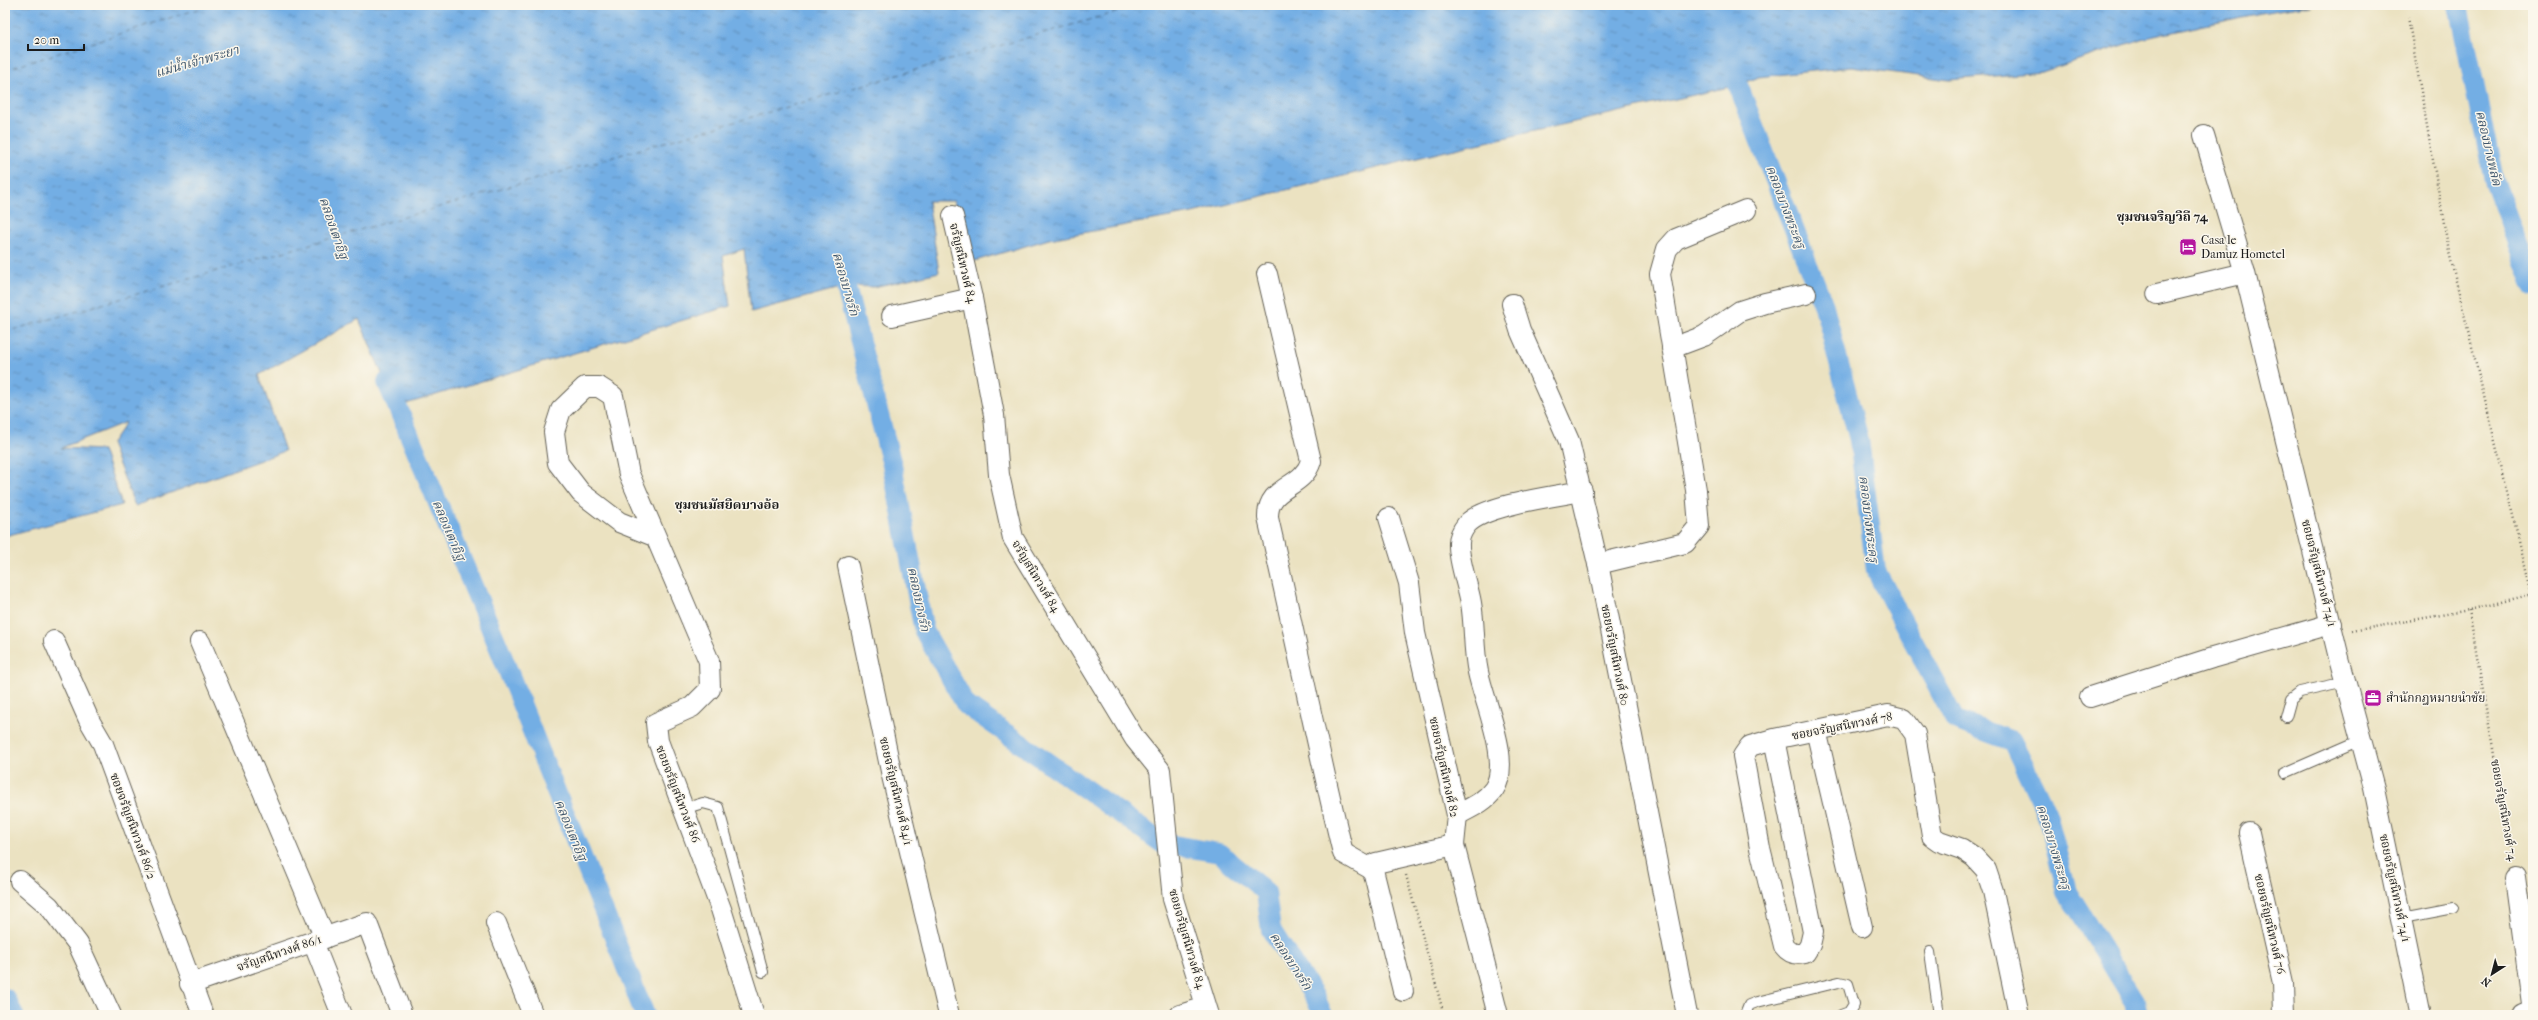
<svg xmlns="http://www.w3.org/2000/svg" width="2538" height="1020" font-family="'IM FELL French Canon','Noto Serif Thai',serif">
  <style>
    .water { fill: url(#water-ripples); stroke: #486580 }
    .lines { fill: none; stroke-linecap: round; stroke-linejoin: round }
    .canal { stroke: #73aee4; stroke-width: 20 }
    .ferry { stroke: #3f566c; stroke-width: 1; stroke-dasharray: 5 4; stroke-linecap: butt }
    .lane-casing { stroke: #646156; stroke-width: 12 }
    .street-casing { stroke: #646156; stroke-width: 22 }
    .primary-casing { stroke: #646156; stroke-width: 24 }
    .path { stroke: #646156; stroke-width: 2.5; stroke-dasharray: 1 3; stroke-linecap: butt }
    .lane { stroke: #fff; stroke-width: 10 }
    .street { stroke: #fff; stroke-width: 20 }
    .primary { stroke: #fff; stroke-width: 22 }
    .labels { text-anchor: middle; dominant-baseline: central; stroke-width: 3; stroke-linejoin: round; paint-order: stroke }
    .poi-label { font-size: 12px; fill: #1c1c1c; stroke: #fbf7ec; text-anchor: start }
    .street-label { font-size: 12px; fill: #1c1c1c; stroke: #fbf7ec }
    .water-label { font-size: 13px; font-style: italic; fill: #3f566c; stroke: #fbf7ec }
    .neighbourhood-label { font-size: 13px; font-weight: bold; fill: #1c1c1c; stroke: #fbf7ec }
  </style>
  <defs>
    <pattern id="water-ripples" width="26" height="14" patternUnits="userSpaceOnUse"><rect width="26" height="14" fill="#73aee4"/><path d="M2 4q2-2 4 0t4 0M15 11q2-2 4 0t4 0" fill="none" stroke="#5e8db8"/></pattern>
  </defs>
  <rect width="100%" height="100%" fill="#fbf7ec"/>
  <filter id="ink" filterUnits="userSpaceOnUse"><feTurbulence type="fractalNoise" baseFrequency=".025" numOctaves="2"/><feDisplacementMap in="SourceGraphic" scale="8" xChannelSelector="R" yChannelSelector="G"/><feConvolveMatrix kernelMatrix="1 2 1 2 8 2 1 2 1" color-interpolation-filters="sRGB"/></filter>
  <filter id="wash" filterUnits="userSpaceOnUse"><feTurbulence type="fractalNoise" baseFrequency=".012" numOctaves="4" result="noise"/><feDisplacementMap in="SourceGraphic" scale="16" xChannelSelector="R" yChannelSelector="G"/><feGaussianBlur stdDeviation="0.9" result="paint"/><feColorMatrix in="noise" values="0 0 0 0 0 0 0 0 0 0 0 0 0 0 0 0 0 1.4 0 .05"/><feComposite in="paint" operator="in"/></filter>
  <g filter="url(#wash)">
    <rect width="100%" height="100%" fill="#ebe2c1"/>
    <polygon class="water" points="5,5 2312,5 2260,13 2145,38 2042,72 1949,80 1851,67 1758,77 1738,85 1446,151 1192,213 1049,239 968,263 954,201 928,201 939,272 874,287 847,286 751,312 744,249 723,256 730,306 396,407 359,319 259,375 285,451 135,506 111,444 126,422 61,448 103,450 122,505 5,536"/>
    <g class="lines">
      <g class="canal">
        <polyline points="1719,5 1738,85 1824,306 1859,440 1876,571 1955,720 2012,741 2047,814 2067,892 2135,1002 2138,1015"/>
        <polyline points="2458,5 2494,180 2533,286"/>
        <polyline points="839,260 892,465 924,631 966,705 1162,843 1219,853 1266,892 1271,930 1316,999 1323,1015"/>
        <polyline points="387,382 499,648 645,1015"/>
        <polyline points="5,998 14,1015"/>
      </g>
      <g class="ferry">
        <polyline points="5,70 211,5"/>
        <polyline points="5,332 1141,5"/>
      </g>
    </g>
  </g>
  <g filter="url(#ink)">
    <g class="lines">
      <defs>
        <g id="lane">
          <polyline points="2286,717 2291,699 2300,692 2346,682"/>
          <polyline points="2285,773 2361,740"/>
          <polyline points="683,809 703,803 718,807 763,972"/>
          <polyline points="2402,918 2454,908"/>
          <polyline points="1930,952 1939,1015"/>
          <polyline points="1745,1015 1749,1005 1757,1002 1839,982 1848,984 1854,1004 1849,1012 1841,1015"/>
        </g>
        <g id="street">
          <polyline points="2204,135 2245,273 2339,658 2374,788 2421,1015"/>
          <polyline points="953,216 972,298 994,415 999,475 1013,538 1135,739 1160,770 1173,899 1209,1015"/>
          <path d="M1267,274L1311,461C1303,489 1267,485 1268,518C1294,630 1316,742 1343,853L1373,870"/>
          <polyline points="2157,294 2245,273"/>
          <polyline points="1512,304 1520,330 1569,441 1598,564 1687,1015"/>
          <polyline points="892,316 972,298"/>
          <polyline points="1672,348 1704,336 1740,311 1765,303 1806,294"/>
          <polyline points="1389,518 1409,583 1415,633 1457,815 1454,845 1498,1015"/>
          <polyline points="654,536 619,522 581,493 558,463 554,432 561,410 585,387 599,387 613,396 629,474 709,661 710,689 692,707 656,723 658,741 721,909 754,1015"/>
          <polyline points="1598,564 1685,543 1699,526 1696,490 1660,274 1667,249 1676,239 1746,210"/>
          <polyline points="848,566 892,776 949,1015"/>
          <polyline points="54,641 89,720 103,744 203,1015"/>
          <polyline points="200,642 325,938"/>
          <polyline points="2090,697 2212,658 2331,624"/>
          <polyline points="1816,730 1862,927"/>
          <path d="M1774,739L1813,932L1810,945L1805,953C1796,955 1790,954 1784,946L1760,848L1743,756L1750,746L1774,739L1888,715L1904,719L1915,734L1932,836L1939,841L1962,849L1974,857L1986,870L1993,891L2019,1015"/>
          <path d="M1457,815C1470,808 1485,802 1494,789C1512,762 1484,702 1478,672C1473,649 1475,625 1471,603C1468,585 1458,560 1459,543C1459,537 1463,529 1467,524C1484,505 1555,496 1582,491"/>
          <polyline points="2249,833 2283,983 2284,1015"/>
          <polyline points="2515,877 2533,1011"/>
          <polyline points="20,881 49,906 78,944 111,1015"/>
          <polyline points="496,923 533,1015"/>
          <polyline points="313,942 342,1015"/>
          <polyline points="190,984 367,923 402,1015"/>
          <polyline points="1403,991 1373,870 1376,863 1454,845"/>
          <polyline points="1180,1015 1206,1007"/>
        </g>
        <polyline id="primary" points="2523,1015 2533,1011"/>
      </defs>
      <use href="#lane" class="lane-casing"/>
      <use href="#street" class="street-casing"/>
      <use href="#primary" class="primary-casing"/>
      <g class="path">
        <polyline points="2408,17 2449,252 2532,594"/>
        <polyline points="2469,610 2512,859"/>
        <polyline points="2352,631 2469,610 2533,594"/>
        <polyline points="1406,875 1444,1015"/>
      </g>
      <use href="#lane" class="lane"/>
      <use href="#street" class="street"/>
      <use href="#primary" class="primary"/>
    </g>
  </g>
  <defs>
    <symbol id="hotel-square" viewBox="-11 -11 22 22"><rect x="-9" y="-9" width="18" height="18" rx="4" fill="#b5179e" stroke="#fbf7ec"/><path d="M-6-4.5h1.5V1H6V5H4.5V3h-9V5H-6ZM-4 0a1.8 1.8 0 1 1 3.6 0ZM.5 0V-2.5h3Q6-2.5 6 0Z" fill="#fff"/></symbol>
    <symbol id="office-square" viewBox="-11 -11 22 22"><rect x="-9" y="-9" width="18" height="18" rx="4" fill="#b5179e" stroke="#fbf7ec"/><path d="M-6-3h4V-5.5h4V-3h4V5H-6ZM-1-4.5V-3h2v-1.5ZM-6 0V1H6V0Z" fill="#fff"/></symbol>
  </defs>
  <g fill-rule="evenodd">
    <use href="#hotel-square" x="2178" y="237" width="20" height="20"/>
    <use href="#office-square" x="2363" y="688" width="20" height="20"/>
  </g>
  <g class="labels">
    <g class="poi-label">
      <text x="2201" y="240">Casa le<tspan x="2201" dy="14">Damuz Hometel</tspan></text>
      <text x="2386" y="698">สำนักกฎหมายนำชัย</text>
    </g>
    <g class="street-label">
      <text transform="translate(963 263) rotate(77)">จรัญสนิทวงศ์ 84</text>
      <text transform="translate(2319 573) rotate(76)">ซอยจรัญสนิทวงศ์ 74/1</text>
      <text transform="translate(1036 576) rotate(59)">จรัญสนิทวงศ์ 84</text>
      <text transform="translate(1615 655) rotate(79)">ซอยจรัญสนิทวงศ์ 80</text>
      <text transform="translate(1842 726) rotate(-11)">ซอยจรัญสนิทวงศ์ 78</text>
      <text transform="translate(1444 767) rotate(78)">ซอยจรัญสนิทวงศ์ 82</text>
      <text transform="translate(896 791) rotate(77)">ซอยจรัญสนิทวงศ์ 84/1</text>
      <text transform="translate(678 794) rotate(69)">ซอยจรัญสนิทวงศ์ 86</text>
      <text transform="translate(2504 810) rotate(80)">ซอยจรัญสนิทวงศ์ 74</text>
      <text transform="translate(133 826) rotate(70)">ซอยจรัญสนิทวงศ์ 86/2</text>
      <text transform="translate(2395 888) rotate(78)">ซอยจรัญสนิทวงศ์ 74/1</text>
      <text transform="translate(2270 924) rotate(77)">ซอยจรัญสนิทวงศ์ 76</text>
      <text transform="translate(1187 939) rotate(74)">ซอยจรัญสนิทวงศ์ 84</text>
      <text transform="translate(279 953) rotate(-19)">จรัญสนิทวงศ์ 86/1</text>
    </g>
    <g class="water-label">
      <text transform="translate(197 61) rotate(-16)">แม่น้ำเจ้าพระยา</text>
      <text transform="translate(2489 148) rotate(77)">คลองบางพลัด</text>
      <text transform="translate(1786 207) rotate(69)">คลองบางพระครู</text>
      <text transform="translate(334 228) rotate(71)">คลองเตาอิฐ</text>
      <text transform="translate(846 284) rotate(74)">คลองบางรัก</text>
      <text transform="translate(1869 519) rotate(83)">คลองบางพระครู</text>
      <text transform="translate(449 530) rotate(67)">คลองเตาอิฐ</text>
      <text transform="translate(919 599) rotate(78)">คลองบางรัก</text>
      <text transform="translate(571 830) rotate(68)">คลองเตาอิฐ</text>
      <text transform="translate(2054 847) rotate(73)">คลองบางพระครู</text>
      <text transform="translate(1291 961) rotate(57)">คลองบางรัก</text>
    </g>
    <g class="neighbourhood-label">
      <text x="2162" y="216">ชุมชนจริญวิถี 74</text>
      <text x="727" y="504">ชุมชนมัสยิดบางอ้อ</text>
    </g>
  </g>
  <rect width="2538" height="1020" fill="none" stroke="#fbf7ec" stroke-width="20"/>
  <g transform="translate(2492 974) rotate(216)" stroke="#fbf7ec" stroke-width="3" paint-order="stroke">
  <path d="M0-3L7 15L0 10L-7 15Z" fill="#1c1c1c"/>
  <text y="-6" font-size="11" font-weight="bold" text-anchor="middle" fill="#1c1c1c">N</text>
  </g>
  <path d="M28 44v6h56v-6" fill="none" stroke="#1c1c1c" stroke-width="2"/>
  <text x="34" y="44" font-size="12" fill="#1c1c1c" stroke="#fbf7ec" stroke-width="3" paint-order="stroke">20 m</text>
</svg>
